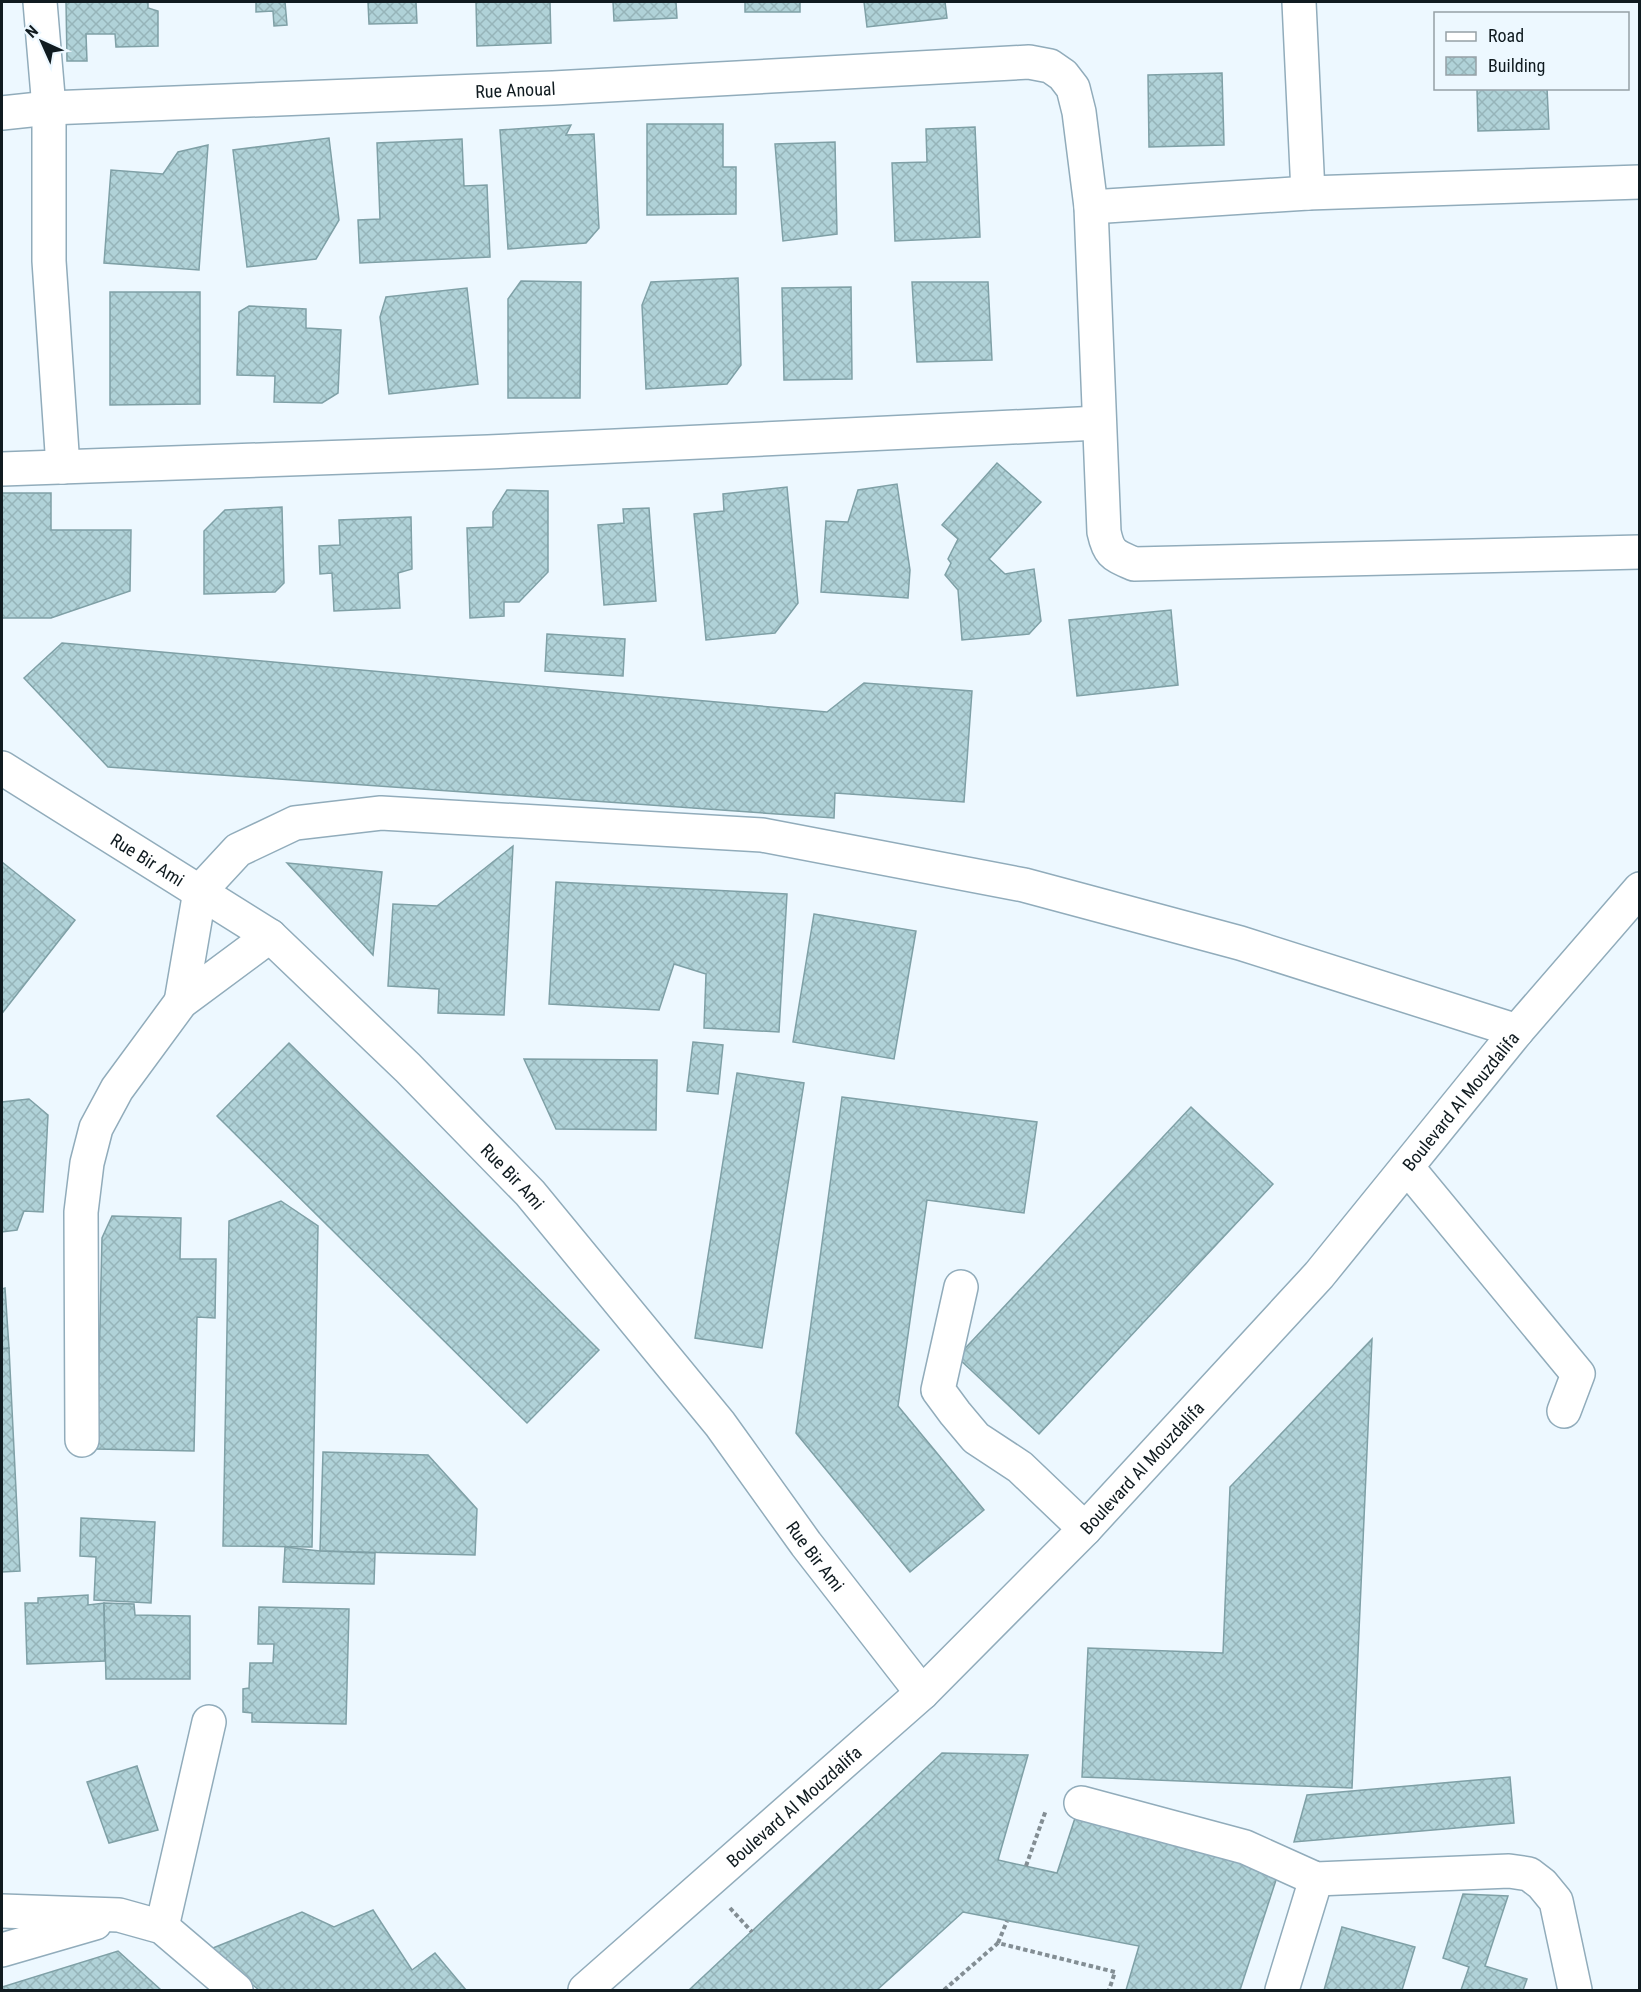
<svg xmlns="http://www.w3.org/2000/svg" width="1641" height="1992" font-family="'Roboto Condensed',sans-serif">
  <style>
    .building { fill: url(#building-cross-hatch); stroke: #7fa0a6; stroke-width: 1.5 }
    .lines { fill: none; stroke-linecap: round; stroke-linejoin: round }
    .minor-casing { stroke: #91acbb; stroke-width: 36 }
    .path { stroke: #838e94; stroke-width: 4; stroke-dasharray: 4.5 3; stroke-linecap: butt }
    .minor { stroke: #fff; stroke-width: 33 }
    .labels { text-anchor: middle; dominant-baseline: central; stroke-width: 5; stroke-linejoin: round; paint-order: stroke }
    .street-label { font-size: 18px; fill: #101b20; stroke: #edf8ff }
  </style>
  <defs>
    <pattern id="building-cross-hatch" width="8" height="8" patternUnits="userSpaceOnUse" patternTransform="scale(1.5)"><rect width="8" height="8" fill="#b0d2d8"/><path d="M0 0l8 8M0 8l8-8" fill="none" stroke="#96b4b9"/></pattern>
  </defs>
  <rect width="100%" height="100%" fill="#edf8ff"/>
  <g class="building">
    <polygon points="66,2 148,2 148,8 158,11 158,46 116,47 115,34 86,34 87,61 67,61"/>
    <polygon points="256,2 285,2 287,25 274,26 273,11 256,12"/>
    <polygon points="368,2 416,2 417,23 369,24"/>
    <polygon points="476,2 550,2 551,43 477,46"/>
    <polygon points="613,2 676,2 677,18 614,21"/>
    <rect x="745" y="2" width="55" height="10"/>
    <polygon points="864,2 945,2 947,18 867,27"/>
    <polygon points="1222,73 1224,145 1149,147 1148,75"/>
    <polygon points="1477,88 1547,88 1549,129 1478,131"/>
    <polygon points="647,124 723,124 723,167 736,167 736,214 647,215"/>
    <polygon points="571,125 566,135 594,134 599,228 586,243 508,249 500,130"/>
    <polygon points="975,127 980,237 895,241 892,163 927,162 926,129"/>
    <polygon points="329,138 339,220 316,259 247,267 233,150"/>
    <polygon points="462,139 464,186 487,185 490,257 360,263 358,220 380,219 377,143"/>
    <polygon points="835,142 837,234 783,241 775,144"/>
    <polygon points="208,145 199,270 104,263 111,170 163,174 178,152"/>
    <polygon points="738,278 741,365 727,384 646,389 642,305 651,282"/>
    <polygon points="521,281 581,282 580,398 508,398 508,299"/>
    <polygon points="912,282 988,282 992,360 917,362"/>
    <polygon points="851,287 852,379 784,380 782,288"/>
    <polygon points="467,288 478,384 389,394 380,317 386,297"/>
    <polygon points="110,292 200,292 200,404 110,405"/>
    <polygon points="249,306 306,309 306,328 341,330 338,393 322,403 274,402 275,376 237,375 239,312"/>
    <polygon points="997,463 1041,502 989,559 1005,574 1034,569 1041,621 1029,634 962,640 958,590 945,575 951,563 948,559 958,539 942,525"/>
    <polygon points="897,484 910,570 908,598 821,592 826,521 848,522 858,490"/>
    <polygon points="787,487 798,603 775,633 706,640 694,514 724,511 723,494"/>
    <polygon points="507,490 548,491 548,572 519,602 504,602 504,616 470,618 467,528 493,527 493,512"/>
    <polygon points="2,493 51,493 51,530 131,530 130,591 51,618 2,618"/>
    <polygon points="282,507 284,583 275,592 204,594 204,531 225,510"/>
    <polygon points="649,508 656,601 604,605 598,525 624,523 623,509"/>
    <polygon points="411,517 412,569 398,573 400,608 334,611 332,573 320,574 319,546 340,545 339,520"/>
    <polygon points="1171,610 1178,685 1077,696 1069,620"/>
    <polygon points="547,634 625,639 623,676 545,671"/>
    <polygon points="62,643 827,712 864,683 972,691 964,802 835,793 834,818 108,767 24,678"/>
    <polygon points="513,846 504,1015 438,1013 439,989 388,986 393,904 437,906"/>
    <polygon points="2,862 75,920 3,1012 2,1011"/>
    <polygon points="287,863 382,872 373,955"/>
    <polygon points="556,882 787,894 779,1032 704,1028 706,974 674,964 659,1010 549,1004"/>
    <polygon points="814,914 916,931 894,1059 793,1042"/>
    <polygon points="693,1042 723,1045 718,1094 687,1091"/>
    <polygon points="289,1043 599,1350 527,1423 217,1116"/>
    <polygon points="524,1059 657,1060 656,1130 556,1129"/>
    <polygon points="737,1073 804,1083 762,1348 695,1338"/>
    <polygon points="842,1097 1037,1122 1024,1213 927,1200 898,1406 984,1510 910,1572 796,1433"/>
    <polygon points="29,1099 48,1115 43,1212 24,1211 17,1230 2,1232 2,1102"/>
    <polygon points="1191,1107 1273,1184 1039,1434 957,1357"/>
    <polygon points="281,1201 318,1226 312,1547 223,1546 229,1221"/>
    <polygon points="112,1216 181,1218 180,1259 216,1259 215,1318 197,1317 194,1451 97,1449 102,1238"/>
    <polygon points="5,1288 9,1348 2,1349 2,1289"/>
    <polygon points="1372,1339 1352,1788 1082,1777 1088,1648 1223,1653 1230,1487"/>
    <polygon points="9,1348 20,1571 2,1572 2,1349"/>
    <polygon points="323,1452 428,1455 477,1509 475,1555 320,1551"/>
    <polygon points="81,1518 155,1522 151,1603 94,1600 96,1557 80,1556"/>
    <polygon points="285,1547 320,1551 375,1553 374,1584 283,1582"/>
    <polygon points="88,1595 88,1605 104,1603 105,1661 27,1664 25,1603 38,1603 38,1598"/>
    <polygon points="104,1603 134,1604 135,1615 190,1616 190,1679 106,1679"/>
    <polygon points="259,1607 349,1609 346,1724 252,1722 252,1713 243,1712 243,1689 249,1688 250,1663 273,1663 274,1644 258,1644"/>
    <polygon points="942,1753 1028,1755 998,1860 1057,1873 1077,1812 1278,1874 1240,1990 1126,1990 1139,1946 963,1912 877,1990 689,1990"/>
    <polygon points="137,1766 158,1830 109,1843 87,1782"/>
    <polygon points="1510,1777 1514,1823 1294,1842 1307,1795"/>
    <polygon points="1463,1894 1508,1896 1485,1966 1527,1979 1523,1990 1461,1990 1469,1967 1443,1958"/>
    <polygon points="373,1910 412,1970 435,1953 466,1990 259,1990 208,1950 302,1912 334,1927"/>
    <polygon points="1342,1927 1415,1947 1402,1990 1324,1990"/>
    <polygon points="118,1951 161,1990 2,1990 2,1987"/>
  </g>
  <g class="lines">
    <defs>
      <g id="minor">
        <polyline points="40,2 49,108 49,261 63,467"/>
        <polyline points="1299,2 1308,193"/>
        <path id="s1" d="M2,113L49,108L553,88L1029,62L1050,66L1063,75L1073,88L1079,112L1091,207L1104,532C1109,555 1114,555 1134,564L1640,552"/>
        <polyline points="1091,207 1308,193 1640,182"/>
        <polyline points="2,469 488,452 1099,423"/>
        <path id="s2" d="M2,768L270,936L408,1068L530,1193L720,1424L806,1544L922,1693"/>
        <polyline points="181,1002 200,891 238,850 295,823 381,813 762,835 1024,885 1240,943 1517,1031"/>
        <polyline points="1407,1167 1578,1374 1564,1411"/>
        <polyline points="961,1287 938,1390 955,1413 976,1438 1020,1467 1085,1529"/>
        <polyline points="82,1440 81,1212 87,1163 96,1128 117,1089 181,1002 270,936"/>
        <polyline points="1081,1803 1245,1847 1316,1879 1509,1871 1529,1874 1542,1884 1556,1901 1575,1990"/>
        <polyline points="2,1911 119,1915 162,1927 236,1990"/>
        <polyline points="162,1927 209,1722"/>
        <polyline points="2,1950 95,1923"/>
        <path id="s3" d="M585,1990L922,1693L1085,1529L1319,1275L1517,1031L1640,889"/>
        <polyline points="1282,1990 1316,1879"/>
      </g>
    </defs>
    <use href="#minor" class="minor-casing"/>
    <g class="path">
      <polyline points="1026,1866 1046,1810"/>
      <polyline points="730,1908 752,1932"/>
      <polyline points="998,1943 1007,1921"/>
      <polyline points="944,1990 998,1943 1115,1972 1109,1990"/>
    </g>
    <use href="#minor" class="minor"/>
  </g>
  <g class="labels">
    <g class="street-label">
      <text stroke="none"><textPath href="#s1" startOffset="514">Rue Anoual</textPath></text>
      <text stroke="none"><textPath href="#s2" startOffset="172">Rue Bir Ami</textPath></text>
      <text stroke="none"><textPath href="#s3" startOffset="1250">Boulevard Al Mouzdalifa</textPath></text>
      <text stroke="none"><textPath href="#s2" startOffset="658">Rue Bir Ami</textPath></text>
      <text stroke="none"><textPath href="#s3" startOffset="764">Boulevard Al Mouzdalifa</textPath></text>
      <text stroke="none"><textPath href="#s2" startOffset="1144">Rue Bir Ami</textPath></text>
      <text stroke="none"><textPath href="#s3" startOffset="278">Boulevard Al Mouzdalifa</textPath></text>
    </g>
  </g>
  <rect width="1641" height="1992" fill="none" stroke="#101b20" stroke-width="6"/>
  <rect x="1434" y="12" width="195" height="78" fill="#edf8ff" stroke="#95a0a6" stroke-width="1.5"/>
  <rect x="1446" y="32" width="30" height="9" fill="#ffffff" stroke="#95a0a6" stroke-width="1.5"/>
  <text x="1488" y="42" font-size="18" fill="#101b20">Road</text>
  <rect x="1446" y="57" width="30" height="18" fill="url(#building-cross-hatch)" stroke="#95a0a6" stroke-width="1.5"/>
  <text x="1488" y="72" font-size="18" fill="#101b20">Building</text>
  <g transform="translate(42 42) rotate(315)" stroke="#edf8ff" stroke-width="4.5" paint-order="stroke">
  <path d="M0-4.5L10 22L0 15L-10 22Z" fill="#101b20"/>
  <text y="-9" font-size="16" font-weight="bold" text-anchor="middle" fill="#101b20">N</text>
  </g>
</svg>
